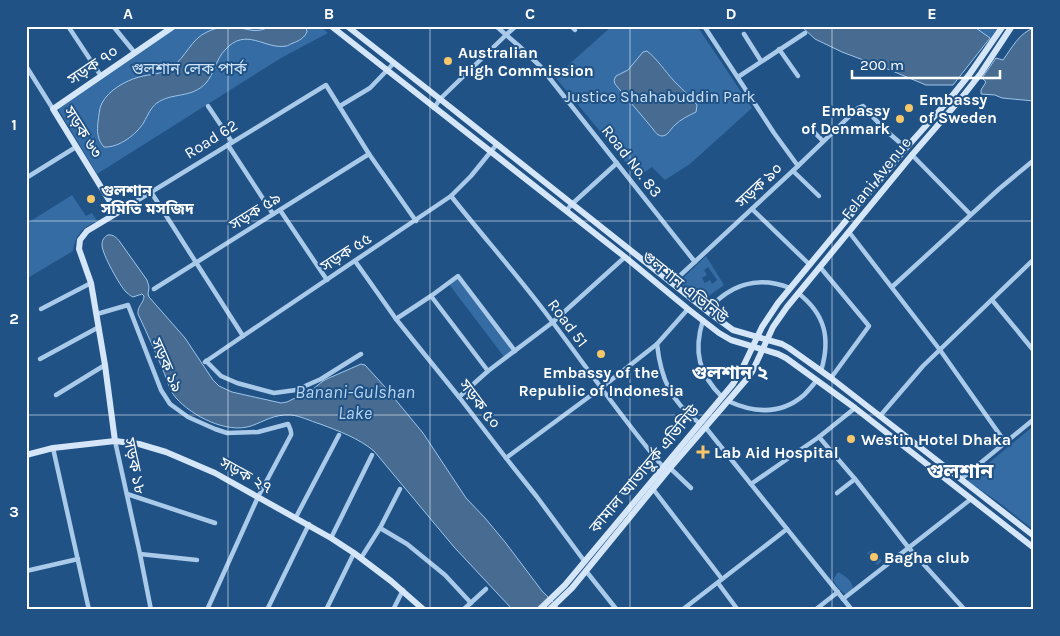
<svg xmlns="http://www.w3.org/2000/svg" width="1060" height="636" font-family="Karla,'Noto Sans Bengali',sans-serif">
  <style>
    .green { fill: #346ca3; fill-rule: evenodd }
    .water { fill: #486c91; stroke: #9dc5eb }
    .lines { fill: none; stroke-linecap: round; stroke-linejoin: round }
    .street { stroke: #aacaea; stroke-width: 4.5 }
    .secondary { stroke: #d5e6f8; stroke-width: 6 }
    .grid { fill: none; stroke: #fff; stroke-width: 1; stroke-opacity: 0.55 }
    .poi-dot { fill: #f7c76a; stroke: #205286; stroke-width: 2 }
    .labels { text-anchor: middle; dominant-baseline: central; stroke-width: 4; stroke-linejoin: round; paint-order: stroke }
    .poi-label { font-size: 16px; font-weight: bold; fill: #fff; stroke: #205286; text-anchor: start }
    .street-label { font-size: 16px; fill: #fff; stroke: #205286 }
    .park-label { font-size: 16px; fill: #cee3f7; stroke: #205286 }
    .water-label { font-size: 18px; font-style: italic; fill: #b5d4f1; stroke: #205286 }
    .quarter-label { font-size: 19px; font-weight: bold; fill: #fff; stroke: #205286 }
    .district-label { font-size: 21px; font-weight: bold; fill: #fff; stroke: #205286 }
    .neatline { fill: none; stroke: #fff; stroke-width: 2 }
    .grid-label { font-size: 16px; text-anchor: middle; font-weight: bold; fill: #fff }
  </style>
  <rect width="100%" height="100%" fill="#205286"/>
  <g class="green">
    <polygon points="179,26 320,26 328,33 281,58 97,174 58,109"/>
    <polygon points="612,26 697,26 752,108 690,164 665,180 652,167 638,177 555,77"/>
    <polygon points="966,26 999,26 990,40 976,30"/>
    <path d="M72,195L86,216L92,213L97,221C82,228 76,234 73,251L26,279V224Z"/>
    <path d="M706,256L724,285L710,295L703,303L679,282ZM708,267L717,280L712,284L710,280L705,283L702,278L707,275L704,270Z"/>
    <polygon points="458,276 515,351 505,358 448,283"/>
    <polygon points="1031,428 1034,429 1034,530 997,501 967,481"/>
    <polygon points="872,550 882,561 877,565 867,553"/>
    <path d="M838,572C846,577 853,580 853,590L846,595L838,588L833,580Z"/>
  </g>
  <g class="water">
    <path d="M270,26H306L307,32C304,38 299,41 293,43C290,44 288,46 286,46C265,50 246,26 225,50C216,59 214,74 206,83C191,99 172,92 157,103C151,107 148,115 144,122C137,134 119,148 104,147C97,140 97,130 98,122C99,116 99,108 102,103C109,90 125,81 139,77C150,74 162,75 172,67C186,57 191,39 207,32C215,28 224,26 233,27C248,28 256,35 270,26Z"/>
    <polygon points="801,26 970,26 976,28 990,38 953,85 926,85 890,70 842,52 815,39"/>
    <path d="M1034,28V101L1002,98L995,95L981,94V90L986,82L982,78L996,58L1003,60C1011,49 1020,32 1034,28Z"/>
    <path d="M647,51C658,60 665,71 674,81C682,89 690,96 697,105L696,112C688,116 681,119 675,125C671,128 668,136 662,136C658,136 655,132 653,129L615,84L614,80L616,76L628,70L643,52Z"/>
    <path d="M108,235C113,234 117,238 120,242L147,280L149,287L148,294L149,297L185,338L213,380L219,386L232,392L281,403L287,402L313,389L323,381L329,378L361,364L365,365L385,387L423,433L466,498L485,518L505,542L542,591L561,610L512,609L454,547L374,451C358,438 339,431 320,424C310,421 301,416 291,415C274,414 265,421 251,426C227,434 192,416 176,398C169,390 167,379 163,370C155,351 147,333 138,314C137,306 144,303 144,296L142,294L133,297C129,295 130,295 126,292C120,286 102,254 102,245C102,240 104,237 108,235Z"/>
  </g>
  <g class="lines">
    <g class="street">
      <polyline points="68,26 101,76"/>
      <polyline points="113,26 135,53"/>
      <polyline points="496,26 519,46 540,66 695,262"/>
      <polyline points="571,26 575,30"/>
      <polyline points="704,26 774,133 798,166"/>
      <polyline points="744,34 761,61"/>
      <polyline points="779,49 798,76"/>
      <polyline points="26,66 53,109"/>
      <polyline points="738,77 805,33"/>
      <polyline points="208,106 232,142"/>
      <polyline points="340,106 370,88 394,63"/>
      <polyline points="434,108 440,99 507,34 516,26"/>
      <polyline points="812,130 823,141"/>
      <polyline points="228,145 273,214"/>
      <polyline points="912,155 970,214"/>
      <polyline points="793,171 819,196"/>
      <polyline points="26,178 76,147"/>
      <polyline points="151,192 243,336"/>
      <path d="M451,196C485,239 522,280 554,324C590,372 624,421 663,467"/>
      <polyline points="752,209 810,265"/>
      <polyline points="280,210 327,280"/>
      <polyline points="566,211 572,204 617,163"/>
      <polyline points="117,213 326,85 369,154 416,221"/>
      <polyline points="849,232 940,350 1005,442"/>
      <polyline points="355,261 396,319 459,397 506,458 537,497 585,562"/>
      <polyline points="820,267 869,326 831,378"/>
      <polyline points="672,283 798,166 858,108 863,106 883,128 906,148"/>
      <polyline points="892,287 999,189 1034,160"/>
      <polyline points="154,289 369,154"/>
      <path d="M798,293C825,314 831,338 821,371"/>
      <polyline points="431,296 488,371"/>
      <polyline points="992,300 1034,351"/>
      <polyline points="41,309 91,283"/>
      <path d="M707,311C729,285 757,275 790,288"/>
      <path d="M97,314L128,305L161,390L170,404L188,417L215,429L227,433L258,432L288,424C290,428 292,431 291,435L258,497L207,610"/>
      <polyline points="396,319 431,296 458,276 515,351"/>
      <path d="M703,320C693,352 699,374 722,397"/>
      <path d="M657,344C661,380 671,401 699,423"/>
      <polyline points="40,359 99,327"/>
      <polyline points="206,361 221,376 237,383 274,393 296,390 321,379 361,354"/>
      <polyline points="205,362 243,336 451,196 471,176 497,144"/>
      <polyline points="56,395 105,365"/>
      <polyline points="459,397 488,371 553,322 625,257"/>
      <path d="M728,401C754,413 781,415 804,395C808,391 813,385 817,380"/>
      <polyline points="880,416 923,366 1034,259"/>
      <polyline points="706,428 852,610"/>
      <polyline points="819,437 855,479 908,547 965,610"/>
      <polyline points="115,441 140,554 151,610"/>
      <polyline points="53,448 89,610"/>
      <polyline points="506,458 601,388 657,344 688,309"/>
      <polyline points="670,468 691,488"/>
      <polyline points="961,479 1034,419"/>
      <polyline points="751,484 819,437 855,408"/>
      <polyline points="653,489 722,579"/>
      <polyline points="837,493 855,479"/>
      <polyline points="127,494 215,523"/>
      <polyline points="296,517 339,435"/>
      <polyline points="380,528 407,544 445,575 471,603"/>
      <polyline points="331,538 372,455"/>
      <polyline points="140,554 197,560"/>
      <polyline points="361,558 380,528 400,489"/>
      <polyline points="26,571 78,559"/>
      <polyline points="586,571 617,610"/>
      <polyline points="718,583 738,610"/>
      <polyline points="843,599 971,499"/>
      <polyline points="267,610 309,524"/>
      <polyline points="326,610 354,553"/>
      <polyline points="393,610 403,590"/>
      <polyline points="463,610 486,589"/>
      <polyline points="682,610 787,529"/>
      <polyline points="815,610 838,592"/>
    </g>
    <g class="secondary">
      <polyline points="331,26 625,257 688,309 719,333 731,340 778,354 786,358 855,408 1034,548"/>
      <polyline points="347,26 440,99 707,311 733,330 782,344 789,348 831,378 1034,536"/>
      <polyline points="115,441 105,365 91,283 79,249 80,240 87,231 117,213 53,109 174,26"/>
      <polyline points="26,455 53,448 115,441 139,444 166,452 215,473 331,538 354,553 391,581 424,610"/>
      <polyline points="539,610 565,585 733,384 741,371 762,327 778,303 906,148 948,101 969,75 1003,26"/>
      <polyline points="549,610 572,588 670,468 746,380 752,372 773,327 787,307 912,155 963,96 981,73 1012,26"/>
    </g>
  </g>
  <path class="grid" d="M228,26V610M430,26V610M630,26V610M832,26V610M26,221H1034M26,415H1034"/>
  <g class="poi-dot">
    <circle cx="448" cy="61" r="5"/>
    <circle cx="909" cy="108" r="5"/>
    <circle cx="900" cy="119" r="5"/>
    <circle cx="91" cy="199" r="5"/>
    <circle cx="601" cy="354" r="5"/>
    <circle cx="851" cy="439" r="5"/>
    <path d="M700.5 444.5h5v5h5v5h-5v5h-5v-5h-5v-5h5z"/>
    <circle cx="874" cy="557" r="5"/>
  </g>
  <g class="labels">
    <g class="poi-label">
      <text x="458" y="52">Australian<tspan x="458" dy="18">High Commission</tspan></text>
      <text x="919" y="99">Embassy<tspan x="919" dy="18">of Sweden</tspan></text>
      <text x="890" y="110" text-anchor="end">Embassy<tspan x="890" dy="18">of Denmark</tspan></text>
      <text x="101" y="190">গুলশান<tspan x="101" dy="18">সমিতি মসজিদ</tspan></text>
      <text x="601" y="372" text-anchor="middle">Embassy of the<tspan x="601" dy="18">Republic of Indonesia</tspan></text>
      <text x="861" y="439">Westin Hotel Dhaka</text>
      <text x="714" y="452">Lab Aid Hospital</text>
      <text x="884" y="557">Bagha club</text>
    </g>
    <g class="street-label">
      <text transform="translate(93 65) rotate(-34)">সড়ক ৭০</text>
      <text transform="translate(83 132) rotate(58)">সড়ক ৬৩</text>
      <text transform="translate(211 139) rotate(-32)">Road 62</text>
      <text transform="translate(632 161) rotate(52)">Road No. 83</text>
      <text transform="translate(876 178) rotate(-51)">Felani Avenue</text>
      <text transform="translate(759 185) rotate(-43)">সড়ক ৯০</text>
      <text transform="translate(255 211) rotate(-32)">সড়ক ৫৯</text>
      <text transform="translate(346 252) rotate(-33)">সড়ক ৫৫</text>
      <text transform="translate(685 287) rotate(39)">গুলশান এভিনিউ</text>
      <text transform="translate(568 323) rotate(53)">Road 51</text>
      <text transform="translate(167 365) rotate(66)">সড়ক ১৯</text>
      <text transform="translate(480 404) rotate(53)">সড়ক ৫০</text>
      <text transform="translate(135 466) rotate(78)">সড়ক ১৮</text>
      <text transform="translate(644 469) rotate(-50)">কামাল আতাতুর্ক এভিনিউ</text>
      <text transform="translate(246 475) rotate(29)">সড়ক ২৭</text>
    </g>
    <g class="park-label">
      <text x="189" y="68">গুলশান লেক পার্ক</text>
      <text x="660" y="96">Justice Shahabuddin Park</text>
    </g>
    <g class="water-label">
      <text x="355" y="392">Banani-Gulshan<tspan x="355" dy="21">Lake</tspan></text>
    </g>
    <g class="quarter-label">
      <text x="730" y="373">গুলশান ২</text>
    </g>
    <g class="district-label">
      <text x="960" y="471">গুলশান</text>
    </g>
  </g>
  <rect width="1060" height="636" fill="none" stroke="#205286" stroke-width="55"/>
  <path d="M852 70v8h148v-8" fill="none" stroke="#ffffff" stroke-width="2.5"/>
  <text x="860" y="70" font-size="15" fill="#ffffff" stroke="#205286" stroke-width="4" paint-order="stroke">200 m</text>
  <rect x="28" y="28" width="1004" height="580" class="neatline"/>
  <g class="grid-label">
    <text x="128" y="19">A</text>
    <text x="329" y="19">B</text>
    <text x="530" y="19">C</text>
    <text x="731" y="19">D</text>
    <text x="932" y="19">E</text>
    <text x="14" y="130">1</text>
    <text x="14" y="324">2</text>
    <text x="14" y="517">3</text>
  </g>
</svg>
